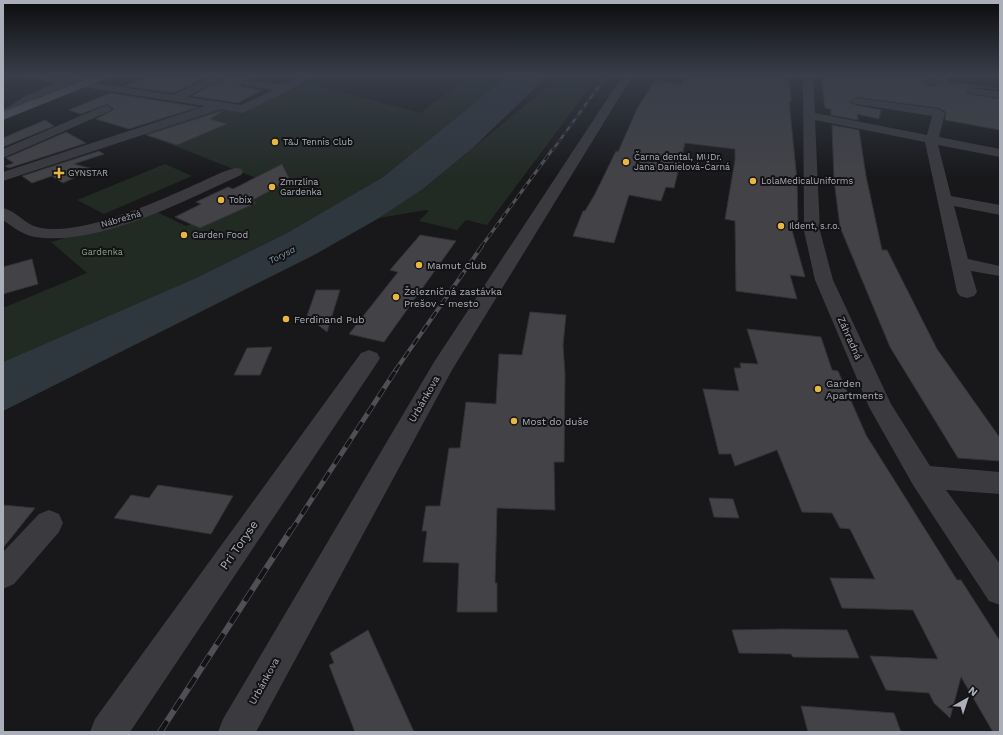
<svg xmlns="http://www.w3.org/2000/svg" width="1003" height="735" font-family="'Work Sans',sans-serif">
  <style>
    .green { fill: #222a24 }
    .water { fill: #2f373e }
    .building { fill: #434347; stroke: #333236 }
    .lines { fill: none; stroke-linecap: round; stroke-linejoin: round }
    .minor { fill: #3a3a3f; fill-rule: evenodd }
    .major { fill: #56575e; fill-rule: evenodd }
    .rail-far4-casing { stroke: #4f5056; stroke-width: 2.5 }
    .rail-far3-casing { stroke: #4f5056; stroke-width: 3 }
    .rail-far2-casing { stroke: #4f5056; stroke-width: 4 }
    .rail-far1-casing { stroke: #4f5056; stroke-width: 5 }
    .rail-casing { stroke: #4f5056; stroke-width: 6 }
    .rail-far4 { stroke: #131315; stroke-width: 1.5; stroke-dasharray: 5; stroke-linecap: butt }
    .rail-far3 { stroke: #131315; stroke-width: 2; stroke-dasharray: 6; stroke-linecap: butt }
    .rail-far2 { stroke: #131315; stroke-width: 2.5; stroke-dasharray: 8; stroke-linecap: butt }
    .rail-far1 { stroke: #131315; stroke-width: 3.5; stroke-dasharray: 10; stroke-linecap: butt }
    .rail { stroke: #131315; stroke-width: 4.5; stroke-dasharray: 13; stroke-linecap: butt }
    .poi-dot { fill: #e9b642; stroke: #131315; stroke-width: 1.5 }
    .labels { text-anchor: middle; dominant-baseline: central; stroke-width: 4; stroke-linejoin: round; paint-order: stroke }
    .far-poi-label { font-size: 9px; fill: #abafb9; stroke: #131315; text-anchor: start }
    .far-street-label { font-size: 9px; fill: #abafb9; stroke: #131315 }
    .far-park-label { font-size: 9px; fill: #84a386; stroke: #131315 }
    .far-water-label { font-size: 9px; font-style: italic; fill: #859bb2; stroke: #131315 }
    .poi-label { font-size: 10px; fill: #abafb9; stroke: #131315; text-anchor: start }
    .street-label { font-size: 10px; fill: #abafb9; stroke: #131315 }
    .near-street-label { font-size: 12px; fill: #abafb9; stroke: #131315 }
  </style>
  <rect width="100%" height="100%" fill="#18181a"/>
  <g class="green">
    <polygon points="471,75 509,75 383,177 287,233 196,278 3,362 3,308 87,273 51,242 157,212 186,226 276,186 142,133 232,104 241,105 268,100 308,83 420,113"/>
    <polygon points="562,75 599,75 487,225 466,220 457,230 419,221 429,211 426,210 379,218 423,189"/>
    <polygon points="165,164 192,176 104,214 77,200"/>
  </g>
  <polygon class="water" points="509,75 548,75 474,147 423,189 379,218 314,255 3,411 3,362 196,278 287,233 383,177"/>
  <g class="building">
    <polygon points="152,75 212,75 173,93 125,86"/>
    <polygon points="229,75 259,75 250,80 243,80 242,84 238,86 262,90 238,103 192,96"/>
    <polygon points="686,75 789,75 791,101 789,101 797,180 798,224 790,223 805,277 790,275 797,299 736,291 735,221 725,219 735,160 735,149 685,143 674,188 666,187 661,201 629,195 614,243 573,236 583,211 585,211 595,194 616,151 618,152 637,109 655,80 681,84"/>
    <polygon points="821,75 874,75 894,77 894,75 922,75 927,86 936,86 937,82 935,75 948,75 949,82 1000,89 971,87 964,91 967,94 1000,99 1000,130 945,120 946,112 939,108 856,97 849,102 856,105 881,110 879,119 857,114 858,120 831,115 831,109 825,108"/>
    <polygon points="110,93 199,107 129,129 96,119 113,110 113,108 107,104 81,114 69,110"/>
    <polygon points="221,111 223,111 210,119 227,124 177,145 146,135"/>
    <polygon points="45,120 54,126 3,147 3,138"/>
    <polygon points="832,125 859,130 866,176 882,250 887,250 937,349 1000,438 1000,461 958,458 890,347 840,227 834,180"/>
    <polygon points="66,132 86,143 9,168 5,166 14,163 6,158"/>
    <polygon points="99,151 104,154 74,164 93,169 63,183 52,176 32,183 22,176"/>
    <polygon points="282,164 290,180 251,201 256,203 200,228 175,217 201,204 196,202 228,187 233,189"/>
    <polygon points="420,235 456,241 384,342 349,334 398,272 390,270"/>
    <polygon points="32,259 38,284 3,294 3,267"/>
    <polygon points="316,290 340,290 327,332 307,316"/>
    <polygon points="530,312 566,315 563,345 565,374 564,462 554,462 555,510 497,508 495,583 497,583 497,612 457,612 459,563 423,562 427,531 422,531 426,506 440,506 449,448 460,448 466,402 496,404 499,354 522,355"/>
    <polygon points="747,329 821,337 832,370 838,371 866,435 957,580 961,580 1000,641 1000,732 993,732 961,677 950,718 934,703 929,693 886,690 870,656 938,659 913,610 842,608 830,578 875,579 850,529 840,528 832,513 802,512 777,450 735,466 731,454 719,454 703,389 739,391 734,368 741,368 740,363 758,364"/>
    <polygon points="272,347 260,375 234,375 247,348"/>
    <polygon points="158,485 233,496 211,534 114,518 131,495 149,498"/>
    <polygon points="709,498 733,499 739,518 714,517"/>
    <polygon points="3,505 35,508 3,548"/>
    <polygon points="783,629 847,630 859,658 793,657 791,654 739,653 732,630"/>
    <polygon points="368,630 414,732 355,732 329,665 334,663 330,653"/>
    <polygon points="801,706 894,713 901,732 808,732"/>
  </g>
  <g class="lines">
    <g class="minor">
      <polygon points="14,75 41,75 65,79 77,75 91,75 90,77 35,99 3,119 3,110 27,95 55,83 19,78"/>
      <polygon points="215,75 228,75 187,97 241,105 273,90 244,85 243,83 244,81 283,84 302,75 315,75 290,90 247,111 243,113 221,109 3,181 3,172 205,106 83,87 79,86 78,84 79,82 83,81 173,95"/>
      <polygon points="623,75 633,75 452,370 256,732 218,732 223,719 434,362"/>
      <polygon points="803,75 813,75 815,113 927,135 932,116 856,104 850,101 856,98 939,109 945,113 939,137 1000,149 1000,157 938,145 951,196 1000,205 1000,215 954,206 968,259 1000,266 1000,276 971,271 977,292 974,296 967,298 960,296 957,292 925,142 815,120 820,231 833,280 891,404 930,466 1000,472 1000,494 946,490 1000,564 1000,605 989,601 913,485 869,407 815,280 804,231"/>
      <polygon points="923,75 933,75 936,83 935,85 927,85"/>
      <polygon points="971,88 1000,92 1000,98 967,93 965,91"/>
      <polygon points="106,105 110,107 112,109 110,111 3,158 3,149"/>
      <path d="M236,168L241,169L243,172L241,175C186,200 97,247 35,237C23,235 13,227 3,220V208C16,211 25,224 37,227C78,238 156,202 194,185C208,179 222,171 236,168Z"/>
      <polygon points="369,350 377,353 380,358 377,363 130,732 90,732 95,719 361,353"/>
      <polygon points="49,510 59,514 63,523 59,532 14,584 3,589 3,552 39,514"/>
    </g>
    <polygon class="major" points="97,75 111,75 110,77 3,120 3,112"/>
    <defs>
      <polyline id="rail-far4" points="552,151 607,75"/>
      <polyline id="rail-far3" points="481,247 552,150"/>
      <polyline id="rail-far2" points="395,371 482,246"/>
      <polyline id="rail-far1" points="291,531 396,370"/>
      <polyline id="rail" points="160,732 291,530"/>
    </defs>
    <use href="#rail-far4" class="rail-far4-casing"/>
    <use href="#rail-far3" class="rail-far3-casing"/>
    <use href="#rail-far2" class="rail-far2-casing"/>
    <use href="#rail-far1" class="rail-far1-casing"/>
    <use href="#rail" class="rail-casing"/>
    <use href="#rail-far4" class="rail-far4"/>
    <use href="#rail-far3" class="rail-far3"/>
    <use href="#rail-far2" class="rail-far2"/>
    <use href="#rail-far1" class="rail-far1"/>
    <use href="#rail" class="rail"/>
  </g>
  <linearGradient id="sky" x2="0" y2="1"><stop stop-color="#0d0d0e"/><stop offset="0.42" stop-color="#373d49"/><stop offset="1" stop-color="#373d49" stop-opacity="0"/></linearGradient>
  <rect width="1003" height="178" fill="url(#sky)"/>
  <g class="poi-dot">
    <circle cx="275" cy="142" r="4"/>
    <circle cx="626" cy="162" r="4"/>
    <path d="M57 167h4v4h4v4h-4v4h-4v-4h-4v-4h4z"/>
    <circle cx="753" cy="181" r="4"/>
    <circle cx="272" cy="187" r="4"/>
    <circle cx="221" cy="200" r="4"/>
    <circle cx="781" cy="226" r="4"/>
    <circle cx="184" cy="235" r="4"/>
    <circle cx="419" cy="265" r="4"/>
    <circle cx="396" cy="297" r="4"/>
    <circle cx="286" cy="319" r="4"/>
    <circle cx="818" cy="389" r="4"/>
    <circle cx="514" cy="421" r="4"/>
  </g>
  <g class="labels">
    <g class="far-poi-label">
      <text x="283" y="142">T&amp;J Tennis Club</text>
      <text x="634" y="157">Čarna dental, MUDr.<tspan x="634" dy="10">Jana Danielová-Čarná</tspan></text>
      <text x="68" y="173">GYNSTAR</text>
      <text x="761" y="181">LolaMedicalUniforms</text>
      <text x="280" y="182">Zmrzlina<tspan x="280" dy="10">Gardenka</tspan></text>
      <text x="229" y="200">Tobix</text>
      <text x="789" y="226">Ildent, s.r.o.</text>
      <text x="192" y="235">Garden Food</text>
    </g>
    <g class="far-street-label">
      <text transform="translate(121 219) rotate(-16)">Nábrežná</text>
    </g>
    <g class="far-park-label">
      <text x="102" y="252">Gardenka</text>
    </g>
    <g class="far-water-label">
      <text transform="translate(282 255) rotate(-27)">Torysa</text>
    </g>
    <g class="poi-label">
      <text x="427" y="265">Mamut Club</text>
      <text x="404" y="291">Železničná zastávka<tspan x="404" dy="12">Prešov - mesto</tspan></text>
      <text x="294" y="319">Ferdinand Pub</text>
      <text x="826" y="383">Garden<tspan x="826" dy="12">Apartments</tspan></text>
      <text x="522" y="421">Most do duše</text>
    </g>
    <g class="street-label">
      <text transform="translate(850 338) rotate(66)">Záhradná</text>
      <text transform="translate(424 399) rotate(-60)">Urbánkova</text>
      <text transform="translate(264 681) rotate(-61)">Urbánkova</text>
    </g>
    <g class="near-street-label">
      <text transform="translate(239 545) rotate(-55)">Pri Toryse</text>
    </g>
  </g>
  <rect width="1003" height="735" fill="none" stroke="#abafb9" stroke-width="8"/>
  <g transform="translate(967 699) rotate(39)" stroke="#131315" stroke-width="3" paint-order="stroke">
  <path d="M0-3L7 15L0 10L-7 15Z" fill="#abafb9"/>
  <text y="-6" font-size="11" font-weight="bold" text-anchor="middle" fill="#abafb9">N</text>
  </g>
</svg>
